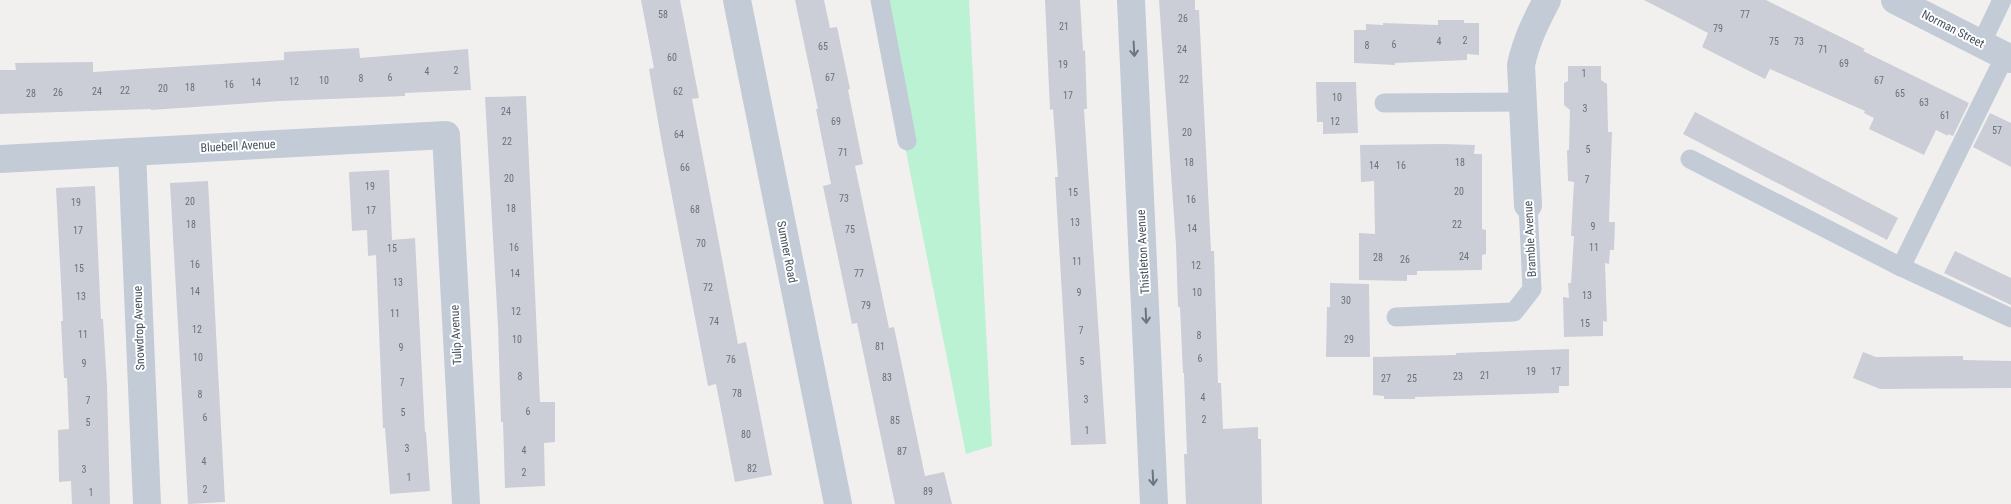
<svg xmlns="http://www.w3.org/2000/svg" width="2011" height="504" font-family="'Roboto Condensed',sans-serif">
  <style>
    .garden { fill: #bbf2d3 }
    .building { fill: #cbced6 }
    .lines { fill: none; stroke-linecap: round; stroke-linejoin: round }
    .service { stroke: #c2cbd6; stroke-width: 19 }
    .minor { stroke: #c2cbd6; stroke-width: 28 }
    .oneway { stroke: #6b7683 }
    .labels { text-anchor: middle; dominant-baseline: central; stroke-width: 4; stroke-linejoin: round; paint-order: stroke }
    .number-label { font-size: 10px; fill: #67717d }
    .street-label { font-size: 12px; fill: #46525f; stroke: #fff }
  </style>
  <rect width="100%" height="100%" fill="#f2f0ef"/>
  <polygon class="garden" points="876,0 969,0 992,446 966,454"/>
  <g class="building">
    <polygon points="641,0 680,0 699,98 692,99 738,344 746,342 772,475 735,482 716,384 708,386 662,144 649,69 654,68"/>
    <polygon points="795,0 824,0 830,28 837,27 850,89 848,90 863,164 855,166 889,328 894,327 925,476 944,472 952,504 895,504 857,323 852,324 823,186 831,184 816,109 818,109"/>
    <polygon points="1045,0 1080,0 1083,51 1085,50 1086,79 1087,109 1084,109 1106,444 1071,445 1055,177 1058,177 1053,109 1050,110"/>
    <polygon points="1159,0 1195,0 1195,10 1199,10 1211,251 1214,251 1218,383 1221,383 1223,429 1258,427 1258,439 1261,439 1262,504 1186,504 1184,454 1187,454 1184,373 1183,373 1180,307 1178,307 1176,245"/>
    <polygon points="1644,0 1766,0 1865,49 1863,51 1969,103 1953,136 1948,134 1948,136 1936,130 1924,155 1869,129 1874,118 1864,113 1865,111 1770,69 1765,79 1702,47 1708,33"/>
    <polygon points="1438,20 1464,20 1464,23 1479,23 1479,55 1467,54 1467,60 1395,63 1395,65 1354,63 1354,30 1366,30 1366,24 1383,25 1383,23 1438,25"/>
    <polygon points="359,48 360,58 468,49 471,90 405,93 405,96 280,101 151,110 151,109 0,114 0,70 16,70 15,63 93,62 93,72 284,60 284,52"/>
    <polygon points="1568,66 1601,66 1601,80 1607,84 1608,132 1612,132 1609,222 1615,222 1614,250 1610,250 1609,264 1605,263 1607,322 1603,321 1603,336 1564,337 1563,297 1569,298 1568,283 1571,283 1574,236 1571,236 1574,182 1568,181 1567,150 1569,150 1570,110 1564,105 1564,83 1568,81"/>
    <polygon points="1316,82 1356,82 1358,133 1323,134 1323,122 1317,122"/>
    <polygon points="526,96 540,402 555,402 555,442 544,443 545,486 505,488 503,422 501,422 498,326 485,97"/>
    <polygon points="1695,112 1898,218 1887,240 1683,134"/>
    <polygon points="1990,113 2011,123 2011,167 1973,147"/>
    <polygon points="1442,144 1475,145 1474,154 1482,154 1482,229 1486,230 1486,254 1482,255 1482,270 1417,271 1417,275 1407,275 1407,281 1359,280 1359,233 1375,234 1374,181 1361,182 1360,145"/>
    <polygon points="389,170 392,240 415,238 425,432 426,432 430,491 390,494 385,428 383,428 376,255 368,256 367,230 352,231 349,172"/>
    <polygon points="208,181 225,502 188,504 170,183"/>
    <polygon points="95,186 101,319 103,319 107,385 110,504 72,504 71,481 59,482 58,430 69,429 67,378 64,378 61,321 63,321 56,188"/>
    <polygon points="1955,251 2011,278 2011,305 1944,273"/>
    <polygon points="1330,283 1369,284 1370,357 1326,357 1327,307 1330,307"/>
    <polygon points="1569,349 1569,386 1559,386 1559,393 1415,397 1415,399 1384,399 1384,396 1373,395 1373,357 1456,355 1456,353"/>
    <polygon points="1863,352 1876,357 1963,356 1963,360 2011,361 2011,388 1880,389 1853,378"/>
  </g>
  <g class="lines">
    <g class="service">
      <polyline points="880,0 907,141"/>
      <polyline points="1981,44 2002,0"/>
      <polyline points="1384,103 1523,102"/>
      <polyline points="1690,159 1901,267 2005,56"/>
      <polyline points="1901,267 2011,318"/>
      <polyline points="1396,317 1514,312 1532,289 1528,205"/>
    </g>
    <g class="minor">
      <polyline points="737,0 838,504"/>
      <polyline points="1131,0 1154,504"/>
      <polyline points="1895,0 2011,59"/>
      <polyline points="132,152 147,504"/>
      <polyline points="0,159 446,135 466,504"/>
      <path d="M1528,205L1521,65C1526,41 1536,21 1547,0"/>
    </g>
  </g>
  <defs><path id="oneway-shaft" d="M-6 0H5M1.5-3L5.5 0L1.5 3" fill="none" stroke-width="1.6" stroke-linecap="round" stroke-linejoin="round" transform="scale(1.25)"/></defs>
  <g class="oneway">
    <use href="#oneway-shaft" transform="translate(1134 49) rotate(87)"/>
    <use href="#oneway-shaft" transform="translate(1146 316) rotate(87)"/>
    <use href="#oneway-shaft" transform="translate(1153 478) rotate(87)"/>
  </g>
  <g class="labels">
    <g class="number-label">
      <text x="663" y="14">58</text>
      <text x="1745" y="14">77</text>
      <text x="1183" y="18">26</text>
      <text x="1064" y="26">21</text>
      <text x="1718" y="28">79</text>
      <text x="1465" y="40">2</text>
      <text x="1439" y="41">4</text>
      <text x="1774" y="41">75</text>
      <text x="1799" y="41">73</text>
      <text x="1394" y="44">6</text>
      <text x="1367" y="45">8</text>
      <text x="823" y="46">65</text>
      <text x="1182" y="49">24</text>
      <text x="1823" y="49">71</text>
      <text x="672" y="57">60</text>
      <text x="1844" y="63">69</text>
      <text x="1063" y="64">19</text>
      <text x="456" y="70">2</text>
      <text x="427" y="71">4</text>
      <text x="1584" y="73">1</text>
      <text x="390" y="77">6</text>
      <text x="830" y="77">67</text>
      <text x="361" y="78">8</text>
      <text x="1184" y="79">22</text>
      <text x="324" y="80">10</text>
      <text x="1879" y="80">67</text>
      <text x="294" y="81">12</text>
      <text x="256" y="82">14</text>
      <text x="229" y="84">16</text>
      <text x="190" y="87">18</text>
      <text x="163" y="88">20</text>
      <text x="125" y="90">22</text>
      <text x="97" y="91">24</text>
      <text x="678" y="91">62</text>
      <text x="58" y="92">26</text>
      <text x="31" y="93">28</text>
      <text x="1900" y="93">65</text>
      <text x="1068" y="95">17</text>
      <text x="1337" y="97">10</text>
      <text x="1924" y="102">63</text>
      <text x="1585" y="108">3</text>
      <text x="506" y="111">24</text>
      <text x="1945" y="115">61</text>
      <text x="836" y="121">69</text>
      <text x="1335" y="121">12</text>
      <text x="1997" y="130">57</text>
      <text x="1187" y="132">20</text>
      <text x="679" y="134">64</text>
      <text x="507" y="141">22</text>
      <text x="1588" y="149">5</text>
      <text x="843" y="152">71</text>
      <text x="1189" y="162">18</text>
      <text x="1460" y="162">18</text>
      <text x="1374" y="165">14</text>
      <text x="1401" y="165">16</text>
      <text x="685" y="167">66</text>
      <text x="509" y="178">20</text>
      <text x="1587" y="179">7</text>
      <text x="370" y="186">19</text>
      <text x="1459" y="191">20</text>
      <text x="1073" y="192">15</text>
      <text x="844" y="198">73</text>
      <text x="1191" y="199">16</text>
      <text x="190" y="201">20</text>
      <text x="76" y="202">19</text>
      <text x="511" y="208">18</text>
      <text x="695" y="209">68</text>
      <text x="371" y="210">17</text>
      <text x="1075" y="222">13</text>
      <text x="191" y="224">18</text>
      <text x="1457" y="224">22</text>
      <text x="1593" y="226">9</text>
      <text x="1192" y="228">14</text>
      <text x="850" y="229">75</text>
      <text x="78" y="230">17</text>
      <text x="701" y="243">70</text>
      <text x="514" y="247">16</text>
      <text x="1594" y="247">11</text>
      <text x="392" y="248">15</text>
      <text x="1464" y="256">24</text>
      <text x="1378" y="257">28</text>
      <text x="1405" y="259">26</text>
      <text x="1077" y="261">11</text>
      <text x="195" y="264">16</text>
      <text x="1196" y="265">12</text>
      <text x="79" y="268">15</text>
      <text x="515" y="273">14</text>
      <text x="859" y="273">77</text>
      <text x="398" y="282">13</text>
      <text x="708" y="287">72</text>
      <text x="195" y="291">14</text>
      <text x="1079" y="292">9</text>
      <text x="1197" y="292">10</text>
      <text x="1587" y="295">13</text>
      <text x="81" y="296">13</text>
      <text x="1346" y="300">30</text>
      <text x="866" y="305">79</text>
      <text x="516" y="311">12</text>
      <text x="395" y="313">11</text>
      <text x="714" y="321">74</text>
      <text x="1585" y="323">15</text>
      <text x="197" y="329">12</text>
      <text x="1081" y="330">7</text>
      <text x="83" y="334">11</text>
      <text x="1199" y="335">8</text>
      <text x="517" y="339">10</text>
      <text x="1349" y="339">29</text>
      <text x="880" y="346">81</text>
      <text x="401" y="347">9</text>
      <text x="198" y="357">10</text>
      <text x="1200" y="358">6</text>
      <text x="731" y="359">76</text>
      <text x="1082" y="361">5</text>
      <text x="84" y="363">9</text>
      <text x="1531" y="371">19</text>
      <text x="1556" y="371">17</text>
      <text x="1485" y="375">21</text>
      <text x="520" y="376">8</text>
      <text x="1458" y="376">23</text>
      <text x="887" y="377">83</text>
      <text x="1386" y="378">27</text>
      <text x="1412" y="378">25</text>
      <text x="402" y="382">7</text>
      <text x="737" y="393">78</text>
      <text x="200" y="394">8</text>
      <text x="1203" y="397">4</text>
      <text x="1086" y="399">3</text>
      <text x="88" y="400">7</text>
      <text x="528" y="411">6</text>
      <text x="403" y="412">5</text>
      <text x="205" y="417">6</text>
      <text x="1204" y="419">2</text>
      <text x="895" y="420">85</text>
      <text x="88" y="422">5</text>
      <text x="1087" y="430">1</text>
      <text x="746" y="434">80</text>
      <text x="407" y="448">3</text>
      <text x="524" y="450">4</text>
      <text x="902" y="451">87</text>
      <text x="204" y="461">4</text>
      <text x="752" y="468">82</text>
      <text x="84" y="469">3</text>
      <text x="524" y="472">2</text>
      <text x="409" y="477">1</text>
      <text x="205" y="489">2</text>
      <text x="928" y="491">89</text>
      <text x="91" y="492">1</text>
    </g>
    <g class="street-label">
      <text transform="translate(1953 29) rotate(27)">Norman Street</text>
      <text transform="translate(238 146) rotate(-3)">Bluebell Avenue</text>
      <text transform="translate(1530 239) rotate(-93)">Bramble Avenue</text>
      <text transform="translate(787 252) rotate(79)">Sumner Road</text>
      <text transform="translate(1143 252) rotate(-93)">Thistleton Avenue</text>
      <text transform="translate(139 328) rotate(-92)">Snowdrop Avenue</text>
      <text transform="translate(456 335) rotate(-93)">Tulip Avenue</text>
    </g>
  </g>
</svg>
